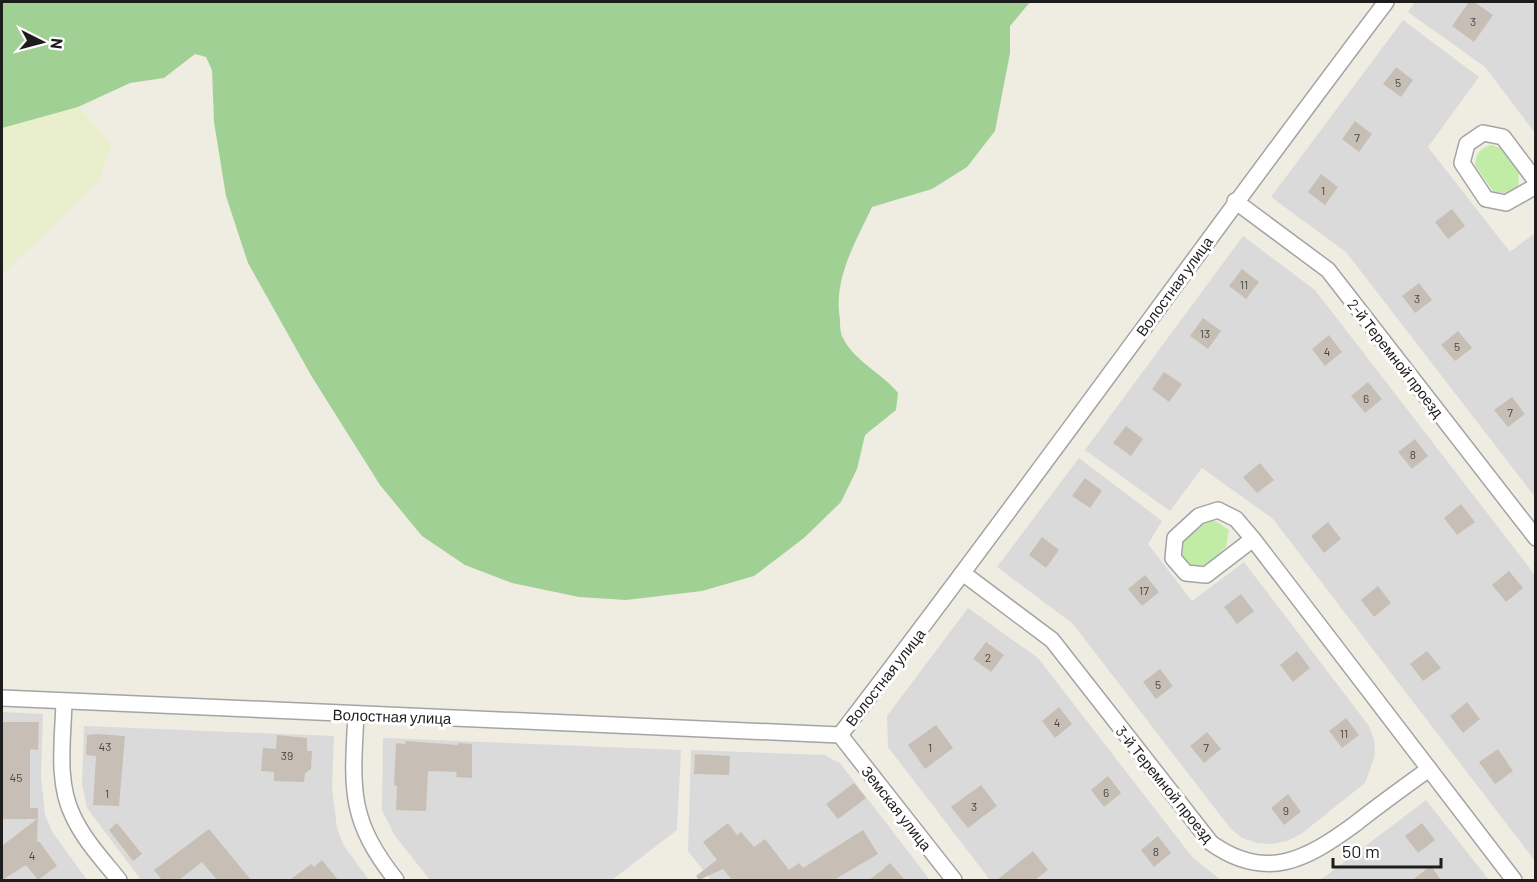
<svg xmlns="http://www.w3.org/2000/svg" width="1537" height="882" font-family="Barlow,sans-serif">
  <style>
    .residential { fill: #dbdada }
    .farmland { fill: #e9efcc }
    .grass { fill: #c1eca5 }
    .forest { fill: #a0d094 }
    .building { fill: #c7bfb5 }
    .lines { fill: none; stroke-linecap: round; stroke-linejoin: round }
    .minor-casing { stroke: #a4a4a4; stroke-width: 18 }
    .minor { stroke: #fff; stroke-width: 15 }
    .labels { text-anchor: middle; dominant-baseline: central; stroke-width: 6; stroke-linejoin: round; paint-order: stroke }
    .number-label { font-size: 12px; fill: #484643 }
    .street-label { font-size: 15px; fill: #1d1d1d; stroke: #fff }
  </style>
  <rect width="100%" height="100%" fill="#efece2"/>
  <g class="residential">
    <polygon points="1415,2 1535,2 1535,133 1485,67 1408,12"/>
    <polygon points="1403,20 1479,77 1428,147 1510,252 1535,233 1535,497 1346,252 1271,197"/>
    <polygon points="1243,236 1315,290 1535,575 1535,861 1273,519 1202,468 1170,511 1085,450"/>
    <polygon points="1079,458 1162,521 1148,544 1192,601 1244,562 1369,726 1374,740 1375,755 1365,783 1301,834 1287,841 1272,844 1257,843 1242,838 1230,828 1073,624 997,567"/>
    <polygon points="968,608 1038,658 1193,858 1221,880 990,880 888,747 887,716"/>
    <polygon points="2,712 43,714 41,776 45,815 53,833 87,880 2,880"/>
    <polygon points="84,726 334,736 332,788 337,828 344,846 369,880 141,880 87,808 82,784"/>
    <polygon points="383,738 681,750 677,830 612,880 430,880 395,836 382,810"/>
    <polygon points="691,750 824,755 840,763 930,880 711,880 688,851"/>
    <polygon points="1426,800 1489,880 1318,880 1326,876"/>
  </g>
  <polygon class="farmland" points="78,106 111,145 99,181 2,274 2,128"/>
  <g class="grass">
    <path d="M1491,145L1500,148L1519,172L1518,187L1510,194L1493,191L1475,165C1476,153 1480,149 1491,145Z"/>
    <path d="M1215,521L1229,530L1226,547C1219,553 1212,562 1203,565C1186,571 1180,555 1182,542L1207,522Z"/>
  </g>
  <path class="forest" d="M2,2H1030L1010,26V53L995,131L967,167L932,189L872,207C855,243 833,279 840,320C840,325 840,333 843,338C854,361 883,374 898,393L896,410L865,435L857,469L841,502L804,538L754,576L702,591L626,600L579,597L512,583L465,565L422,536L380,485L312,377L248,263L226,196L214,122L212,70L206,57L195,54L164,78L130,83L78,107L2,128Z"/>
  <g class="building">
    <polygon points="1469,2 1474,2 1493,15 1474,42 1452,26"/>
    <polygon points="1396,67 1413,80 1401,97 1383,84"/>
    <polygon points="1355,121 1372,134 1359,152 1342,139"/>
    <polygon points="1321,174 1338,187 1325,205 1308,192"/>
    <polygon points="1452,209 1465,226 1448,239 1435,222"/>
    <polygon points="1242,269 1259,282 1246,299 1229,286"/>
    <polygon points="1419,283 1432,300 1415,313 1402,296"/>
    <polygon points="1203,318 1221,331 1208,349 1190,336"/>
    <polygon points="1458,331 1472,348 1455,361 1441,345"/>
    <polygon points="1329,335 1342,352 1325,366 1312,349"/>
    <polygon points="1164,372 1182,384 1169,402 1152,389"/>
    <polygon points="1368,382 1382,399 1365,413 1351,396"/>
    <polygon points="1512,397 1525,414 1508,427 1494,410"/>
    <polygon points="1126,426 1143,439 1131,456 1113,443"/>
    <polygon points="1415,439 1428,456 1412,469 1398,452"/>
    <polygon points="1260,463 1274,480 1257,493 1243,477"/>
    <polygon points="1085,478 1102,491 1090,508 1072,496"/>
    <polygon points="1461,504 1475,522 1457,535 1444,518"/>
    <polygon points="1328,522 1341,539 1324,553 1311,536"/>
    <polygon points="1042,537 1059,550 1046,568 1029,555"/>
    <polygon points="1509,571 1523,588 1506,602 1492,585"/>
    <polygon points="1145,575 1159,592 1142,606 1128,589"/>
    <polygon points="1378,586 1391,603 1374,617 1361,600"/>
    <polygon points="1241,594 1254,611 1237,624 1224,607"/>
    <polygon points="986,642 1004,655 991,672 973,659"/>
    <polygon points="1297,651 1310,668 1293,682 1280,665"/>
    <polygon points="1427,651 1441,668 1423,681 1410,664"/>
    <polygon points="1160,669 1173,686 1156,699 1143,682"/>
    <polygon points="1467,702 1480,719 1463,733 1450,716"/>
    <polygon points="1059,707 1072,724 1055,738 1042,721"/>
    <polygon points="1346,718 1359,735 1342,748 1329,731"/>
    <polygon points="2,722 39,722 38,750 30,749 30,808 38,808 37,843 39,841 57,866 38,880 26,865 2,880 2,846 37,819 2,819"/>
    <polygon points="936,725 953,748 925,769 908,745"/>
    <polygon points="1207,732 1221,749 1204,763 1190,746"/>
    <polygon points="97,734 125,736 119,806 93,805 96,756 86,755 87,735"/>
    <polygon points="277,735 307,738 307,751 312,751 311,769 305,773 304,782 274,781 274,772 261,771 263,748 276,749"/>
    <polygon points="406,741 458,745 458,743 472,744 472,778 456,777 457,772 428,771 426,811 396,810 397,786 394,785 396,743 405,744"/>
    <polygon points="1498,749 1513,771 1495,784 1479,762"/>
    <polygon points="695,754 730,756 729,775 694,774"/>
    <polygon points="1108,776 1121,793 1104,807 1091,790"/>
    <polygon points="854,783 866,798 838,819 826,804"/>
    <polygon points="981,785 997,806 968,828 951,807"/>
    <polygon points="1288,794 1301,812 1284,825 1271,808"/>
    <polygon points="117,823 142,854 133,861 109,830"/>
    <polygon points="728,823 737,835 741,832 754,847 765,839 789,870 799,863 803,868 863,830 878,854 834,880 732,880 723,869 699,880 696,876 717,860 703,842"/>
    <polygon points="1422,823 1435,840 1418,853 1405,836"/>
    <polygon points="209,829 251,880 217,880 202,862 179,880 162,880 154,870"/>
    <polygon points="1158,836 1171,853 1154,867 1141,850"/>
    <polygon points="1033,851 1048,870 1035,880 997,880"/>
    <polygon points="322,860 338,880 290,880 311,864 314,867"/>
    <polygon points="890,863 905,880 869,880 881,871"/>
    <polygon points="1431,866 1441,880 1412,880"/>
  </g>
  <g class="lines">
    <defs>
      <g id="minor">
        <polyline points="1536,181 1503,137 1483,133 1467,144 1462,163 1486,199 1506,203 1536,186"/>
        <polyline points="1235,201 1328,270 1536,538"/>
        <polyline points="1253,539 1206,575 1186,573 1173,558 1175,538 1199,516 1218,510 1236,519 1253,539 1514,880"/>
        <path d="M964,574L1052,640L1211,843C1266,882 1306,860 1355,824C1379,805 1404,787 1429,769"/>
        <polyline points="2,698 840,735"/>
        <path d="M64,702C63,739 56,782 73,816C84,840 103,860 119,880"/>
        <path d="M356,714C352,789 348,819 396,880"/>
        <path d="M840,735C1026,493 1202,245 1386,2"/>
        <polyline points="840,735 954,880"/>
      </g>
    </defs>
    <use href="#minor" class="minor-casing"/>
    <use href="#minor" class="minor"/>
  </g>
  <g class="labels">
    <g class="number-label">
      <text x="1473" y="21">3</text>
      <text x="1398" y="82">5</text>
      <text x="1357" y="137">7</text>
      <text x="1323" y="190">1</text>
      <text x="1244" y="284">11</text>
      <text x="1417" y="298">3</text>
      <text x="1205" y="333">13</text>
      <text x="1457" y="346">5</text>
      <text x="1327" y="351">4</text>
      <text x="1366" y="398">6</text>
      <text x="1510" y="412">7</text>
      <text x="1413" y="454">8</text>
      <text x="1144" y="590">17</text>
      <text x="988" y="657">2</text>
      <text x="1158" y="684">5</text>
      <text x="1057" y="722">4</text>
      <text x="1344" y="733">11</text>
      <text x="105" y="746">43</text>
      <text x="930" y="747">1</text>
      <text x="1206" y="747">7</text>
      <text x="287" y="755">39</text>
      <text x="16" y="777">45</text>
      <text x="1106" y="792">6</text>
      <text x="107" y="793">1</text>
      <text x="974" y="806">3</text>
      <text x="1286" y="810">9</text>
      <text x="1156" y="851">8</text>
      <text x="32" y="855">4</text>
    </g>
    <g class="street-label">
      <text transform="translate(1174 286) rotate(-54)">Волостная улица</text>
      <text transform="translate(1396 358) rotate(52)">2-й Теремной проезд</text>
      <text transform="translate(885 677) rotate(-52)">Волостная улица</text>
      <text transform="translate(392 716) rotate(2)">Волостная улица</text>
      <text transform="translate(1165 784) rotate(51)">3-й Теремной проезд</text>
      <text transform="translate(897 808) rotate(52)">Земская улица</text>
    </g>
  </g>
  <rect width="1537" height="882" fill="none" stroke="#1d1d1d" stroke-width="6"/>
  <g transform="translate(42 42) rotate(96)" stroke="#ffffff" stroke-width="4.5" paint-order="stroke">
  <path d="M0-4.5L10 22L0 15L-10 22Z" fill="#1d1d1d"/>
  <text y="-9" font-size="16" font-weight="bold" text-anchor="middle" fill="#1d1d1d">N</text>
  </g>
  <path d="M1333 858v9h108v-9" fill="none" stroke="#1d1d1d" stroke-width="3"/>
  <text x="1342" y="858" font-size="18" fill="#1d1d1d" stroke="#ffffff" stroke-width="4.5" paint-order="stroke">50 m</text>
</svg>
